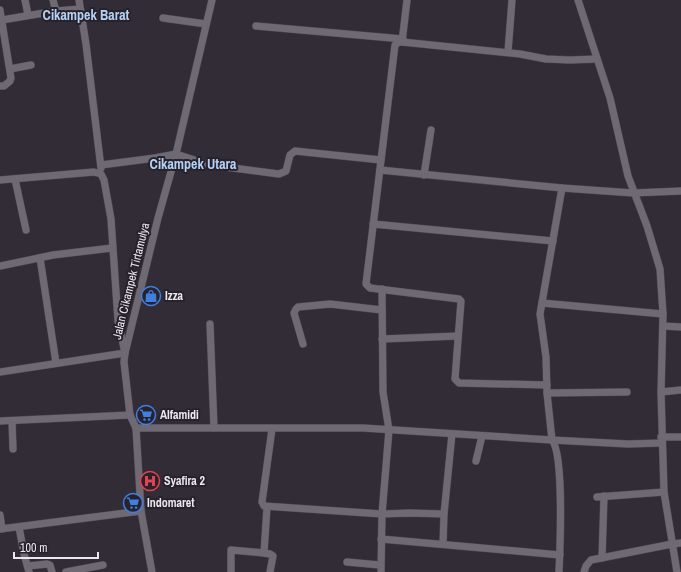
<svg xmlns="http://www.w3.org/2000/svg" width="681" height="572" font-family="'Archivo Narrow',sans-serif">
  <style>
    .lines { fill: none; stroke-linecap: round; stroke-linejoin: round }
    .minor-casing { stroke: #4c474f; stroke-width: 8 }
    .minor { stroke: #6f6974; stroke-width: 7 }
    .labels { text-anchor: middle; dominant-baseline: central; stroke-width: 4; stroke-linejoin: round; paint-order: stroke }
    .street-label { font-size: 12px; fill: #ece8ef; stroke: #27222b }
    .poi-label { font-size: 12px; font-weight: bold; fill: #ece8ef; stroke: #27222b; text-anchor: start }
    .quarter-label { font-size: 14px; font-weight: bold; fill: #b4d2f6; stroke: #27222b }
  </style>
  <rect width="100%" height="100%" fill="#312c36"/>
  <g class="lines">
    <defs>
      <g id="minor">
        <polyline points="25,0 28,15"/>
        <polyline points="53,0 56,11"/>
        <polyline points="79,0 86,44 101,168"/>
        <polyline points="578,0 610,98 628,176 647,226 660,269 663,314 661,392 664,492 677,572"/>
        <polyline points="0,10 11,78 10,81 4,86 0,86"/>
        <polyline points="163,18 206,24"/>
        <polyline points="2,20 56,11 80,9"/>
        <polyline points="256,26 403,39"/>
        <polyline points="402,42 407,0"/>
        <polyline points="508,52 512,0"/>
        <polyline points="10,69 31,65"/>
        <polyline points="101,165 155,158 176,154 210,165 279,174 286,171 290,155 295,151 381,160"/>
        <polyline points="380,170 562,188 633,193 681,191"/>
        <polyline points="424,175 431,130"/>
        <polyline points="15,179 26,230"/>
        <polyline points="0,180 94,172 101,174 104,180 111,219 118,321 125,353 0,372"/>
        <polyline points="562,188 540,314 546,357 547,393 552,440 628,444 662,443"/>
        <polyline points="373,224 553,241"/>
        <polyline points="40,258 56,363"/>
        <polyline points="0,266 53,255 112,248"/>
        <polyline points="542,303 663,314"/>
        <polyline points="210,324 214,428"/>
        <polyline points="663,326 681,327"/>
        <polyline points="382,339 458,336"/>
        <polyline points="303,344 294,313 296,309 298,307 330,304 382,310"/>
        <polyline points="547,385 459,383 455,379 461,301 459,299 370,288 366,284 395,45 399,42 402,42 520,54 546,59 570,60 597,59"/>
        <polyline points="661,392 681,390"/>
        <polyline points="547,393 627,392"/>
        <polyline points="0,421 130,415"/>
        <polyline points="12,421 13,449"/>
        <path d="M136,428H363L552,440C564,454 560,550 559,572"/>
        <polyline points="272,429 262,502 264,506 382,514 410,513 444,514"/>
        <polyline points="661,437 681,437"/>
        <polyline points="476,461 482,436"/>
        <polyline points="597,497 664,492"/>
        <polyline points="0,515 2,529"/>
        <polyline points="19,527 24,554 29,572"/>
        <polyline points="0,529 141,511"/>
        <polyline points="381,539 560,555"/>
        <polyline points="443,544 444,514 452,434"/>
        <polyline points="264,553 270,554 273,556 270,572"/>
        <polyline points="602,558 604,496"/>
        <polyline points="347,562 380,565"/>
        <polyline points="28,566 47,564 50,565 52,572"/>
        <polyline points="66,572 103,565"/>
        <polyline points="152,572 141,511 136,428 130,415 124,362 125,353 158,218 176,154 212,0"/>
        <polyline points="231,572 231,550 264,553 267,507"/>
        <polyline points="381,572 382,514 389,430 383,392 382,289"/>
        <polyline points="584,572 586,566 591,560 672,544 681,543"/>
      </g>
    </defs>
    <use href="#minor" class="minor-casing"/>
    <use href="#minor" class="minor"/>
  </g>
  <defs>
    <symbol id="shop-ring" viewBox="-11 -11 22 22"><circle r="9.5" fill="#27222b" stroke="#3f7fe0" stroke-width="1.5"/><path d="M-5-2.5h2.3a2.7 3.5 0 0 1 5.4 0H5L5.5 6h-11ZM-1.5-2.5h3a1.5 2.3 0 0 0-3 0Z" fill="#3f7fe0"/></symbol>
    <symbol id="supermarket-ring" viewBox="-11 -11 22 22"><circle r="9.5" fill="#27222b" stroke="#3f7fe0" stroke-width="1.5"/><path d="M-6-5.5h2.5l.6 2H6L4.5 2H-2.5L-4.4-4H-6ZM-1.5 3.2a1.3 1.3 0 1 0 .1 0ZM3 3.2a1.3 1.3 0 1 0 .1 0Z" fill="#3f7fe0"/></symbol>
    <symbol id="hospital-ring" viewBox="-11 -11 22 22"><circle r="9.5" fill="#27222b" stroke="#e0444e" stroke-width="1.5"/><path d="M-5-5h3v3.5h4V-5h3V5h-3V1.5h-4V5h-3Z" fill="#e0444e"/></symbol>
  </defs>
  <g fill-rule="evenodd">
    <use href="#shop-ring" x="140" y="285" width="22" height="22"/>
    <use href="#supermarket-ring" x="135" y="404" width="22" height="22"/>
    <use href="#hospital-ring" x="139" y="470" width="22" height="22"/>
    <use href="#supermarket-ring" x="122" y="492" width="22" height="22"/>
  </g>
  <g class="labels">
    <g class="street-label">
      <text transform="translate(131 281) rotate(-76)">Jalan Cikampek Tirtamulya</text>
    </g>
    <g class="poi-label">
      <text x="165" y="296">Izza</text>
      <text x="160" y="415">Alfamidi</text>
      <text x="164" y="481">Syafira 2</text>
      <text x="147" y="503">Indomaret</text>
    </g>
    <g class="quarter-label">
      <text x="86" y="15">Cikampek Barat</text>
      <text x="193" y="164">Cikampek Utara</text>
    </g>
  </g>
  <path d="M14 552v6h84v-6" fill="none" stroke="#ece8ef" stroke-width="2"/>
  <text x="20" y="552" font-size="12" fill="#ece8ef" stroke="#27222b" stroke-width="3" paint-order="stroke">100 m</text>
</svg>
